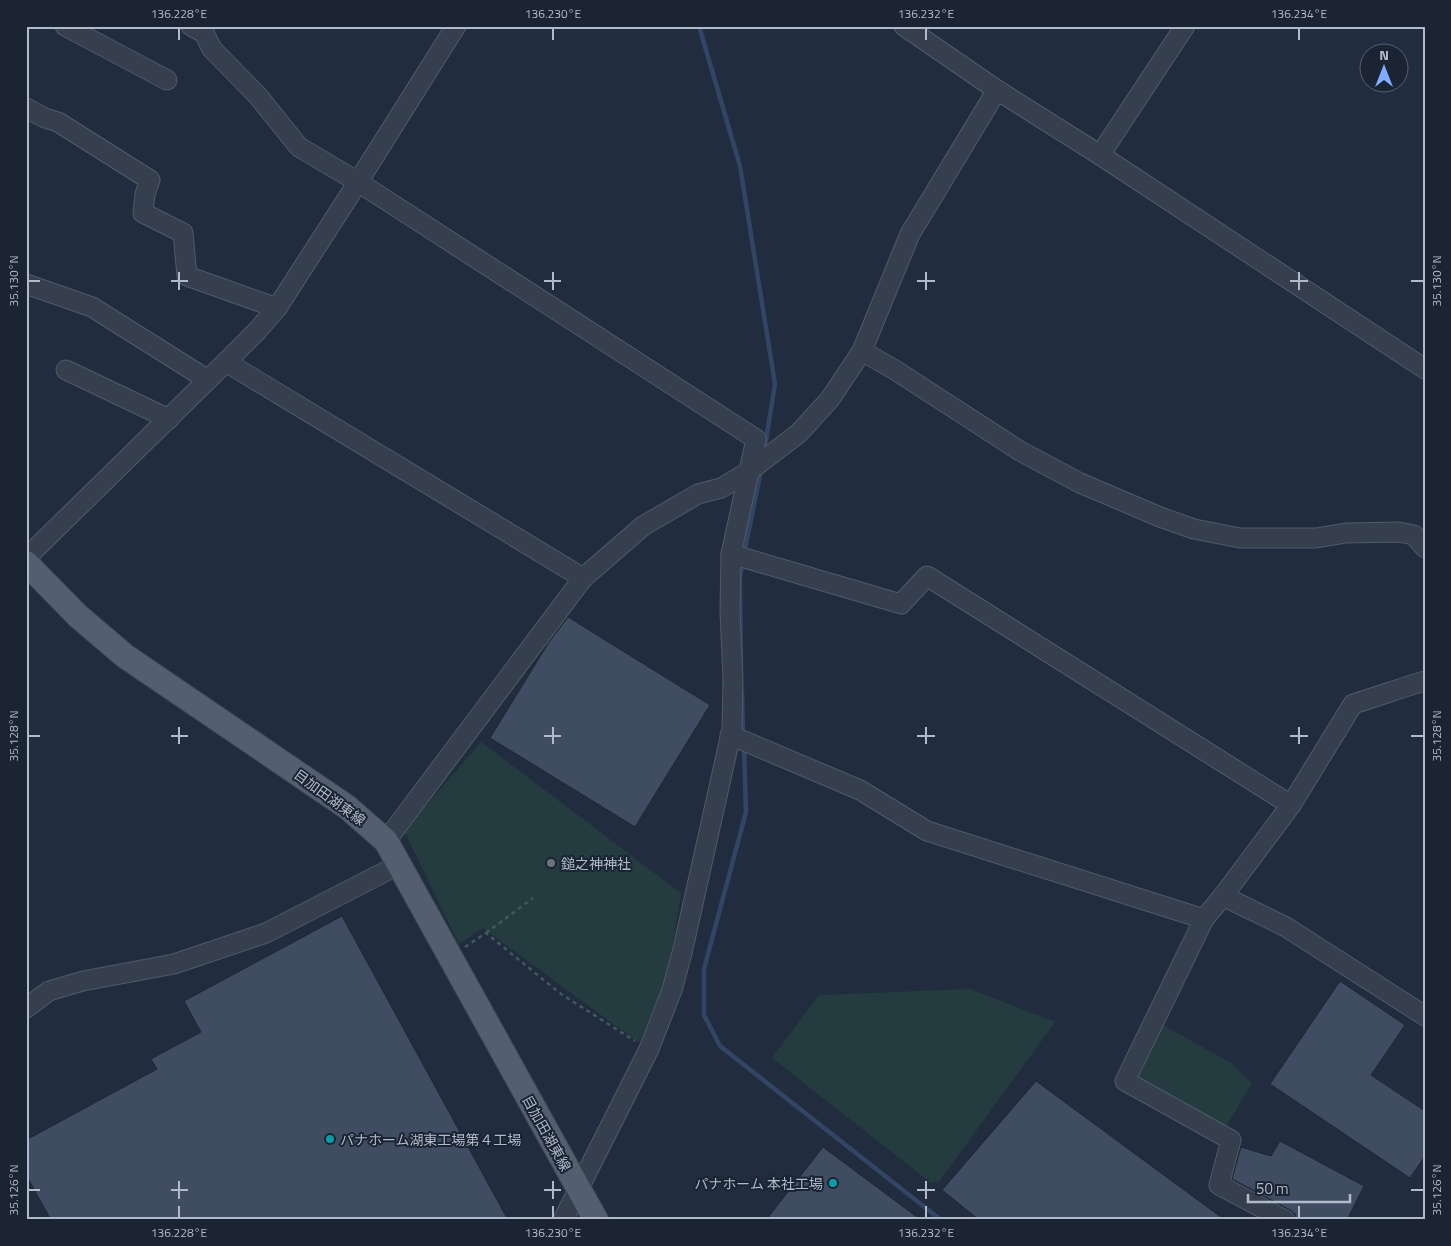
<svg xmlns="http://www.w3.org/2000/svg" width="1451" height="1246" font-family="'Titillium Web','Noto Sans JP',sans-serif">
  <style>
    .green { fill: #243b3f }
    .lines { fill: none; stroke-linecap: round; stroke-linejoin: round }
    .stream { stroke: #324565; stroke-width: 4.5 }
    .building { fill: #404c61; stroke: #1d2635 }
    .minor-casing { stroke: #515a69; stroke-width: 21 }
    .major-casing { stroke: #3f4857; stroke-width: 26 }
    .path { stroke: #42585c; stroke-width: 2.5; stroke-dasharray: 4 4; stroke-linecap: butt }
    .minor { stroke: #363f4e; stroke-width: 19 }
    .major { stroke: #535e6e; stroke-width: 24 }
    .ticks { fill: none; stroke: #b1baca; stroke-width: 2 }
    .worship-dot { fill: #6b7280; stroke: #1b2433; stroke-width: 2 }
    .culture-dot { fill: #0f9aa8; stroke: #1b2433; stroke-width: 2 }
    .labels { text-anchor: middle; dominant-baseline: central; stroke-width: 4; stroke-linejoin: round; paint-order: stroke }
    .street-label { font-size: 14px; fill: #b1baca; stroke: #1b2433 }
    .poi-label { font-size: 14px; fill: #b1baca; stroke: #1b2433; text-anchor: start }
    .neatline { fill: none; stroke: #b1baca; stroke-width: 2 }
    .ticks-label { font-size: 12px; text-anchor: middle; fill: #b1baca }
  </style>
  <rect width="100%" height="100%" fill="#212d3e"/>
  <g class="green">
    <polygon points="481,742 681,893 668,973 639,1043 483,928 459,944 404,831"/>
    <polygon points="971,989 1055,1022 939,1182 931,1183 772,1058 819,995"/>
    <polygon points="1158,1022 1231,1063 1252,1083 1223,1132 1127,1080"/>
  </g>
  <g class="lines">
    <g class="stream">
      <polyline points="699,26 740,166 775,384 764,453"/>
      <polyline points="744,554 761,470"/>
      <polyline points="741,661 740,576 743,561"/>
      <polyline points="742,691 743,736"/>
      <polyline points="744,746 746,812 704,969 704,1015 720,1046 941,1220"/>
    </g>
  </g>
  <g class="building">
    <polygon points="568,617 710,705 635,827 490,738 549,642"/>
    <polygon points="342,916 508,1220 51,1220 26,1175 26,1140 157,1069 151,1059 201,1032 184,1001"/>
    <polygon points="1340,981 1405,1025 1371,1075 1425,1111 1425,1156 1410,1178 1270,1084"/>
    <polygon points="1036,1081 1225,1220 979,1220 942,1190"/>
    <polygon points="1280,1141 1364,1186 1347,1220 1296,1220 1295,1214 1290,1210 1232,1179 1241,1147 1271,1156"/>
    <polygon points="823,1147 921,1220 766,1220"/>
  </g>
  <g class="lines">
    <defs>
      <g id="minor">
        <polyline points="65,26 167,80"/>
        <polyline points="191,26 204,33 212,49 258,96 299,147 358,182 756,439 731,554 730,612 733,679 732,729 682,953 672,990 649,1049 563,1220"/>
        <polyline points="904,26 997,90 1100,155 1425,369"/>
        <polyline points="26,108 45,118 58,122 150,180 145,194 143,213 183,233 187,276 277,308"/>
        <polyline points="1100,155 1185,26"/>
        <polyline points="26,284 92,307 208,380"/>
        <polyline points="862,351 895,370 1020,451 1080,483 1160,517 1194,529 1240,538 1316,538 1346,533 1399,532 1414,535 1425,548"/>
        <polyline points="226,362 583,578"/>
        <polyline points="66,370 169,419"/>
        <polyline points="731,554 901,604 927,576 1291,805"/>
        <polyline points="26,558 226,362 258,330 277,308 358,182 456,26"/>
        <path d="M1425,681C1400,688 1377,697 1353,704L1291,805L1223,896L1286,927L1425,1016"/>
        <polyline points="730,735 860,790 927,831 1204,919"/>
        <polyline points="386,841 583,578 643,526 698,494 721,488 748,472 799,433 830,399 862,351 910,234 997,90"/>
        <polyline points="1223,896 1204,919 1125,1081 1231,1140 1219,1185 1285,1220"/>
        <polyline points="26,1008 49,991 83,981 174,964 266,933 400,864"/>
      </g>
      <polyline id="major" points="26,563 78,616 125,656 347,807 386,841 596,1220"/>
    </defs>
    <use href="#minor" class="minor-casing"/>
    <use href="#major" class="major-casing"/>
    <g class="path">
      <polyline points="486,933 533,898"/>
      <polyline points="465,947 486,933 561,994 635,1041"/>
    </g>
    <use href="#minor" class="minor"/>
    <use href="#major" class="major"/>
  </g>
  <path class="ticks" d="M179,28V40M553,28V40M926,28V40M1299,28V40M179,272V290M553,272V290M926,272V290M1299,272V290M28,281H40M171,281H188M544,281H561M917,281H935M1290,281H1308M1411,281H1424M179,727V744M553,727V744M926,727V744M1299,727V744M28,736H40M171,736H188M544,736H561M917,736H935M1290,736H1308M1411,736H1424M179,1181V1199M553,1181V1199M926,1181V1199M28,1190H40M171,1190H188M544,1190H561M917,1190H935M1411,1190H1424M179,1206V1218M553,1206V1218M926,1206V1218M1299,1206V1218"/>
  <circle class="worship-dot" cx="551" cy="863" r="5"/>
  <g class="culture-dot">
    <circle cx="330" cy="1139" r="5"/>
    <circle cx="833" cy="1183" r="5"/>
  </g>
  <g class="labels">
    <g class="street-label">
      <text transform="translate(330 797) rotate(36)">目加田湖東線</text>
      <text transform="translate(547 1133) rotate(61)">目加田湖東線</text>
    </g>
    <g class="poi-label">
      <text x="561" y="863">鎚之神神社</text>
      <text x="340" y="1139">パナホーム湖東工場第４工場</text>
      <text x="823" y="1183" text-anchor="end">パナホーム 本社工場</text>
    </g>
  </g>
  <rect width="1451" height="1246" fill="none" stroke="#1b2433" stroke-width="55"/>
  <g transform="translate(1384 68)"><circle r="24" fill="#1b2433" stroke="#57606f"/>
  <path d="M0-4L9 19L0 12L-9 19Z" fill="#81acff"/>
  <text y="-8" font-size="14" font-weight="bold" text-anchor="middle" fill="#b1baca">N</text>
  </g>
  <path d="M1248 1194v8h102v-8" fill="none" stroke="#b1baca" stroke-width="2.5"/>
  <text x="1256" y="1194" font-size="15" fill="#b1baca" stroke="#1b2433" stroke-width="4" paint-order="stroke">50 m</text>
  <rect x="28" y="28" width="1396" height="1190" class="neatline"/>
  <g class="ticks-label">
    <text x="179" y="18">136.228°E</text>
    <text x="553" y="18">136.230°E</text>
    <text x="926" y="18">136.232°E</text>
    <text x="1299" y="18">136.234°E</text>
    <text transform="translate(14 281) rotate(-90)" y="4">35.130°N</text>
    <text transform="translate(1437 281) rotate(-90)" y="4">35.130°N</text>
    <text transform="translate(14 736) rotate(-90)" y="4">35.128°N</text>
    <text transform="translate(1437 736) rotate(-90)" y="4">35.128°N</text>
    <text transform="translate(14 1190) rotate(-90)" y="4">35.126°N</text>
    <text transform="translate(1437 1190) rotate(-90)" y="4">35.126°N</text>
    <text x="179" y="1237">136.228°E</text>
    <text x="553" y="1237">136.230°E</text>
    <text x="926" y="1237">136.232°E</text>
    <text x="1299" y="1237">136.234°E</text>
  </g>
</svg>
